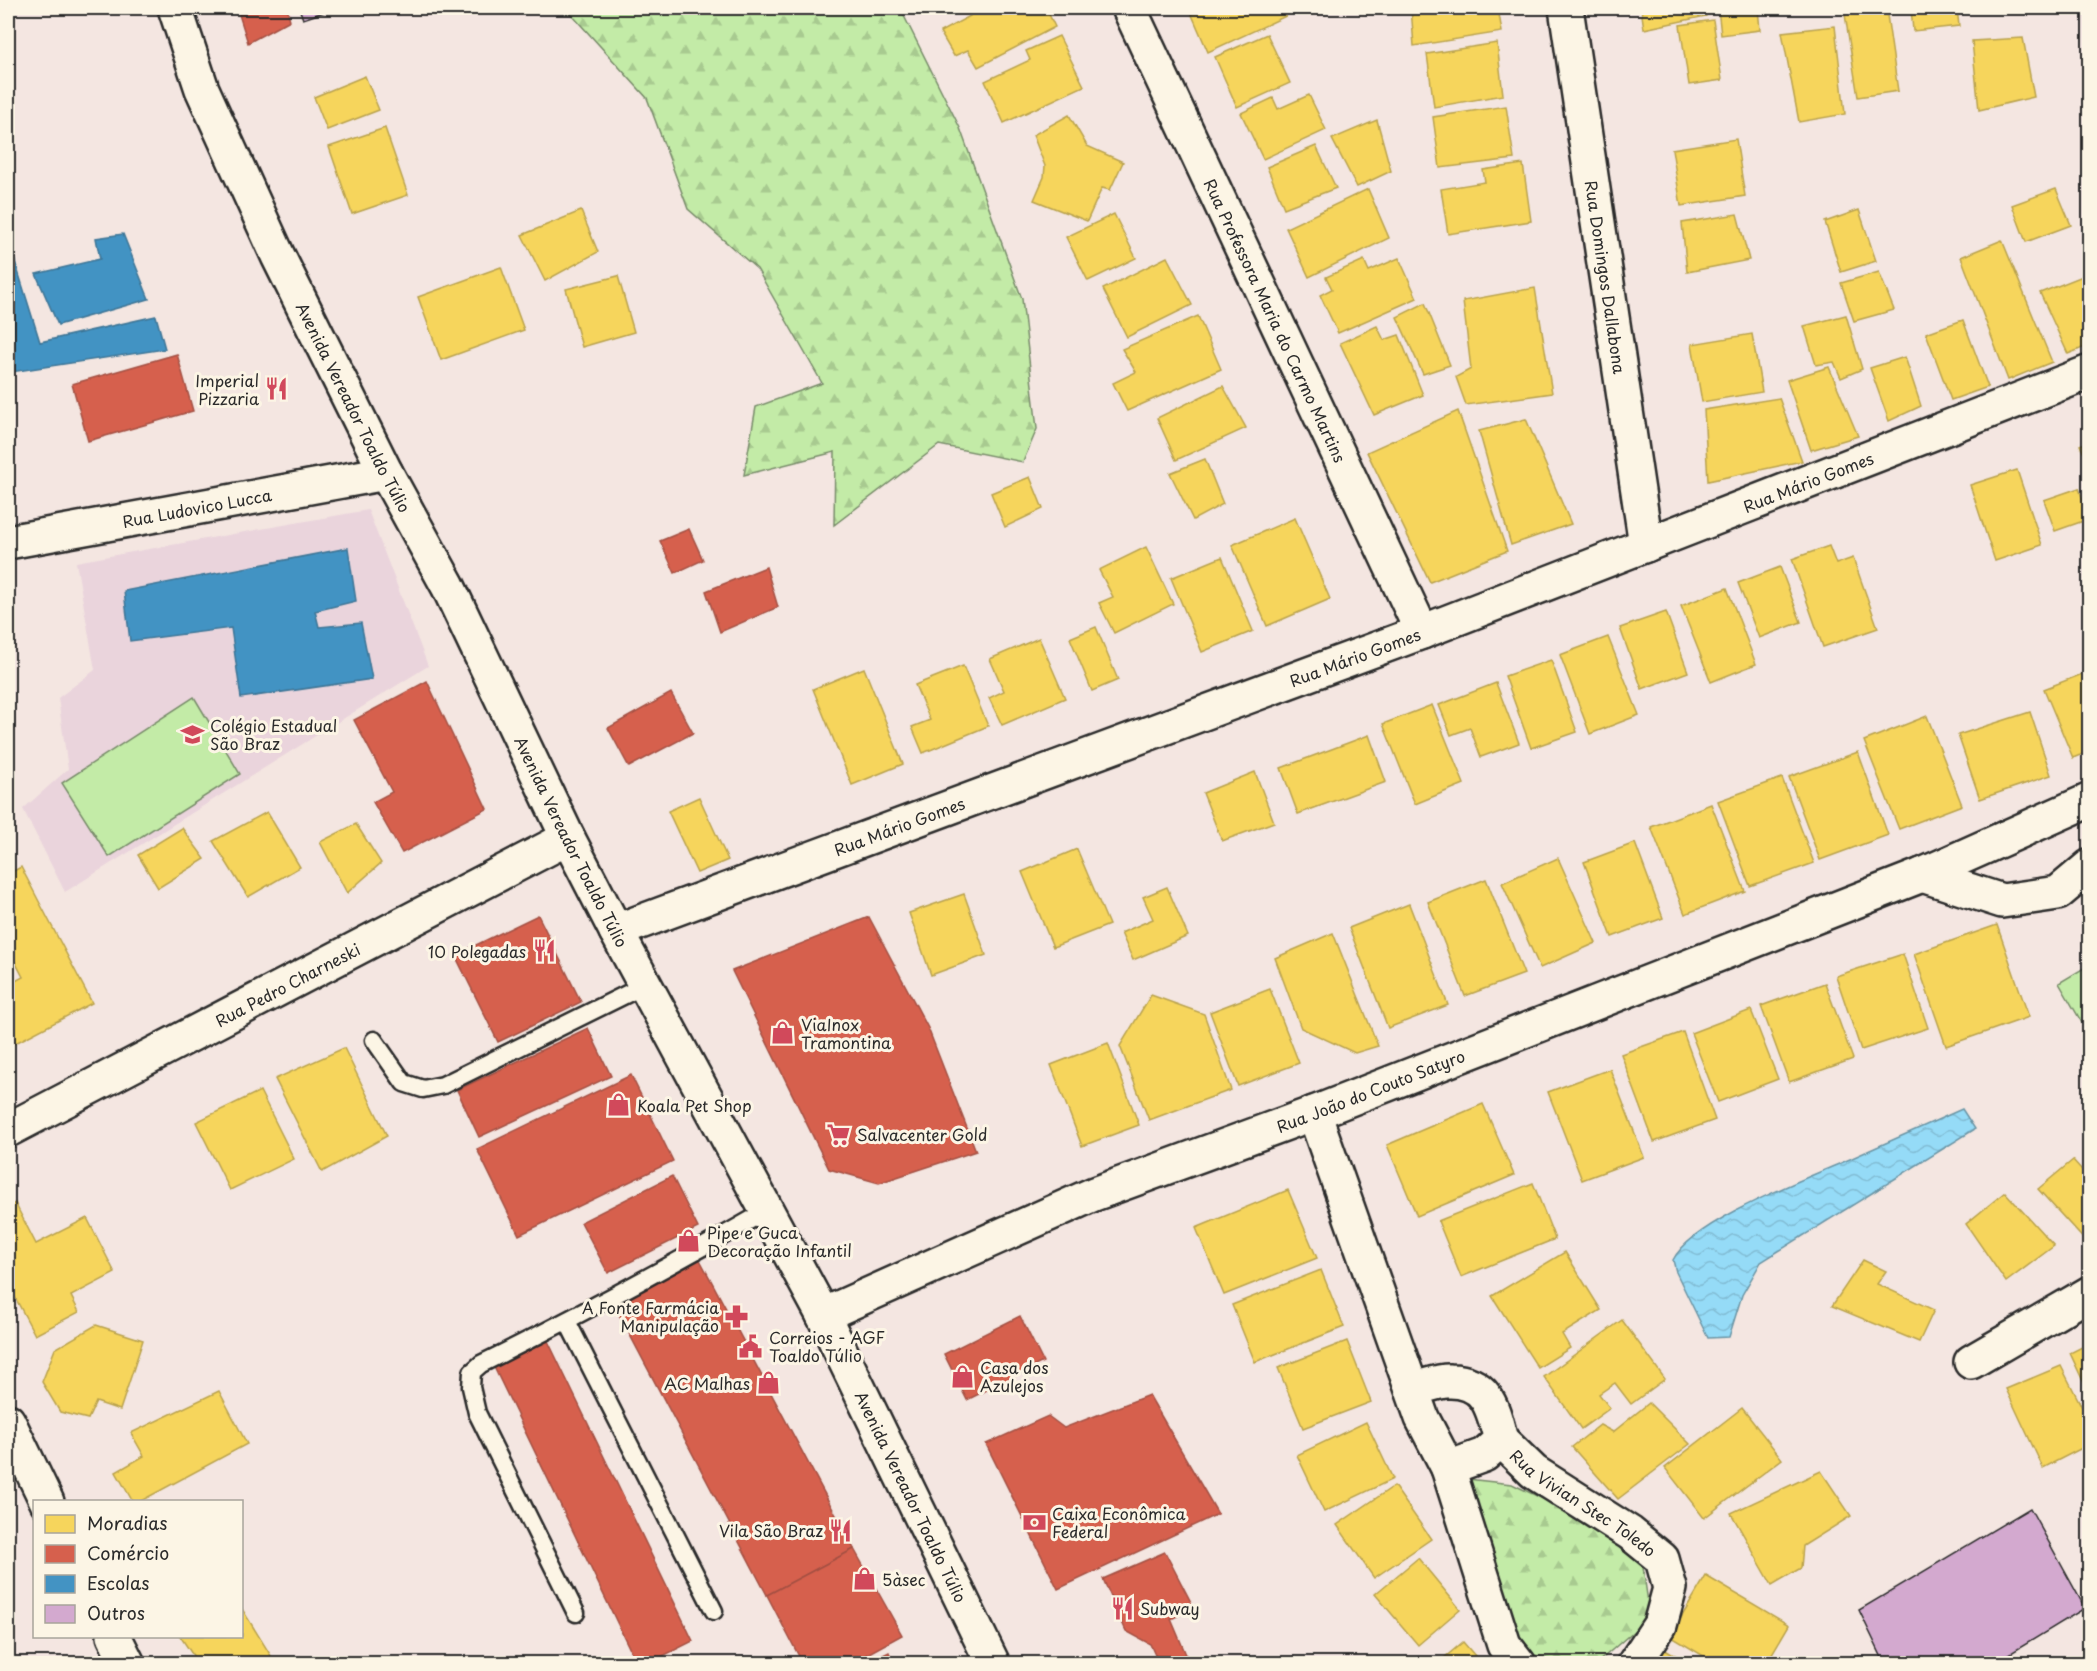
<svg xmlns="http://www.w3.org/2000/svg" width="2097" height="1671" font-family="'Playpen Sans',sans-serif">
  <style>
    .built { fill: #ead4dc }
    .forest { fill: url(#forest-firs); stroke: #778b69; stroke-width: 1.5 }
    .garden { fill: #c3eba7; stroke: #778b69; stroke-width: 1.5 }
    .water { fill: url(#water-waves); stroke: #6b95a5; stroke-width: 1.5 }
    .homes { fill: #f6d55c; stroke: #b9a24d; stroke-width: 1.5 }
    .shops { fill: #d6604d; stroke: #a35043; stroke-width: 1.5 }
    .schools { fill: #4393c3; stroke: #3c7495; stroke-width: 1.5 }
    .building { fill: #d3a9cf; stroke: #2b2b2b; stroke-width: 1.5 }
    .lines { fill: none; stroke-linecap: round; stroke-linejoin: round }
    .service-casing { stroke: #2b2b2b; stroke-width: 21 }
    .minor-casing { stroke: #2b2b2b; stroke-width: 38 }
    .secondary-casing { stroke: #2b2b2b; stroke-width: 38 }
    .service { stroke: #fcf5e5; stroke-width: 16 }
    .minor { stroke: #fcf5e5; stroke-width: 33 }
    .secondary { stroke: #fcf5e5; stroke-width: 33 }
    .labels { text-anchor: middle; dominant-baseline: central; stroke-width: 6; stroke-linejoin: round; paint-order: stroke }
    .street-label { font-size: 16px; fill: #2b2b2b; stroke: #fcf5e5 }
    .poi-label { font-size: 16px; fill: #2b2b2b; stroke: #fcf5e5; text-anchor: start }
  </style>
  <defs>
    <pattern id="forest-firs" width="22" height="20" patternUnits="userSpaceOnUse" patternTransform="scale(1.5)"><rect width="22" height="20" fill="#c3eba7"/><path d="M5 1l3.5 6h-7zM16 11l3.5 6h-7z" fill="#a8ca90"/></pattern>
    <pattern id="water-waves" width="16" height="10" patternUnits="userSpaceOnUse" patternTransform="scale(1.5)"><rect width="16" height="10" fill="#95dbf7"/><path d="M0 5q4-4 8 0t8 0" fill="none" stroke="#81bcd4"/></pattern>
  </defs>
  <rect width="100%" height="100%" fill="#f4e6e1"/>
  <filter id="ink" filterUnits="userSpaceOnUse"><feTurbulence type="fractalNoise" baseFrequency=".0167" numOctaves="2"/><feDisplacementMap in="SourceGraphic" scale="12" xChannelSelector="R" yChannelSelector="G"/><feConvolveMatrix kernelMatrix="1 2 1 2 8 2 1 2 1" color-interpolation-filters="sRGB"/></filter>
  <g filter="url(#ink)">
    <polygon class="built" points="368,510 428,666 65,892 23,809 68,769 58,698 95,670 76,562"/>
    <g class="forest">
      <polygon points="509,8 900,8 960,128 1022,299 1037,429 1023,462 939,445 834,525 835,452 744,475 756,407 822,383 757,269 688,209 647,98 571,14"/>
      <polygon points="1458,1478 1512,1484 1640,1546 1650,1617 1597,1663 1562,1663 1513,1649"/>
    </g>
    <g class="garden">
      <polygon points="194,697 240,774 109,857 62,783"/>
      <polygon points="2089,965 2089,1035 2059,983"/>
    </g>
    <path class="water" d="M1962,1109L1975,1129L1761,1262L1742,1295L1729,1337L1708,1338L1676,1272L1673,1260C1692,1222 1800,1181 1841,1163C1881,1145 1922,1127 1962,1109Z"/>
    <g class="homes">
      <polygon points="974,8 1046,8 1055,27 978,67 968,50 954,56 940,32 970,16 971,9"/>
      <polygon points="1189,8 1282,8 1286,16 1208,52"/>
      <polygon points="1411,8 1498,8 1502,32 1414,46"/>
      <polygon points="1641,8 1705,8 1706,16 1644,29"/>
      <polygon points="1718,8 1758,8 1760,30 1721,35"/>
      <polygon points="1844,8 1886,8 1898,91 1858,97"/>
      <polygon points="1911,8 1957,8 1959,26 1913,31"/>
      <polygon points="1713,20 1722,80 1689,85 1680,25"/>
      <polygon points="1835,26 1845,114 1799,122 1782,32"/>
      <polygon points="1267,34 1290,83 1237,107 1215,57"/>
      <polygon points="1059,36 1084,86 1004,123 985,81 1030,60 1026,51"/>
      <polygon points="2023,38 2034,97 1979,110 1972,41"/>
      <polygon points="1497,43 1503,95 1434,107 1427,54"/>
      <polygon points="365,76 379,110 327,130 314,97"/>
      <polygon points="1309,95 1326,130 1263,159 1241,113 1273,98 1278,109"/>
      <polygon points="1506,106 1514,159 1440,168 1433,117"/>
      <polygon points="1069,115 1087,146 1123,162 1110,190 1102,188 1087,221 1034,200 1044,177 1045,166 1033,135"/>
      <polygon points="1377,120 1391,171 1357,187 1332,139"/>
      <polygon points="385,128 408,195 352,214 329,147"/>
      <polygon points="1736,139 1745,196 1681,206 1672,149"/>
      <polygon points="1316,146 1336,188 1284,208 1267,167"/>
      <polygon points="1523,164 1531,221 1448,234 1441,189 1485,182 1483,170"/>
      <polygon points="1368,189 1389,238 1309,277 1286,228"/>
      <polygon points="2056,189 2071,225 2026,242 2012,205"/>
      <polygon points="1859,210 1876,261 1841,272 1825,222"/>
      <polygon points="581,211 598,252 545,281 522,235"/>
      <polygon points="1114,214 1136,258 1088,281 1066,237"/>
      <polygon points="1737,214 1749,260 1687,272 1682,223"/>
      <polygon points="2002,240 2052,362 2008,380 1961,257"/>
      <polygon points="1167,257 1192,305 1127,337 1103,289"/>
      <polygon points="1399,258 1417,298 1338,333 1320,295 1332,289 1326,277 1364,260 1369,271"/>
      <polygon points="501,267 524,330 441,360 418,297"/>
      <polygon points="1879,272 1894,310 1854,321 1841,283"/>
      <polygon points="2090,273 2090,345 2068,354 2040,293"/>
      <polygon points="618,276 634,332 582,347 566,289"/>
      <polygon points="1535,288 1552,393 1466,405 1456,377 1471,369 1463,301"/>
      <polygon points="1425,303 1450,365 1423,374 1397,317"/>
      <polygon points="1846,315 1862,369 1841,378 1834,362 1816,365 1804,326"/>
      <polygon points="1198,316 1221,369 1127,411 1113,383 1136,372 1122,349"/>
      <polygon points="1963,320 1988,387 1951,400 1926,333"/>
      <polygon points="1377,326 1384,340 1399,335 1423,395 1374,415 1340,343"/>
      <polygon points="1752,334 1762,392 1702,402 1692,344"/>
      <polygon points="1905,357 1921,406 1889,421 1870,368"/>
      <polygon points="1829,367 1858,436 1811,450 1787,380"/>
      <polygon points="1223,386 1246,428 1176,460 1157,418"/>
      <polygon points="1779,398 1802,461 1708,481 1704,410"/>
      <polygon points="1458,411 1507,551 1430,582 1367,452"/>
      <polygon points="1526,419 1571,524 1511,545 1479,431"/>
      <polygon points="2090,441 2090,467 2080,445"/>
      <polygon points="1205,459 1223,504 1193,520 1170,473"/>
      <polygon points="2017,470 2042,545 1995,561 1970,485"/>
      <polygon points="1030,477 1043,509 1005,527 991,493"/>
      <polygon points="2079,488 2089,519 2055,531 2044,500"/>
      <polygon points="1295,518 1330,599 1267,626 1232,545"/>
      <polygon points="1829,546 1836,564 1853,558 1878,628 1823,647 1792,559"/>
      <polygon points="1146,547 1173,604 1114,633 1099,603 1113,597 1099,570"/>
      <polygon points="1222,557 1253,631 1202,652 1171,578"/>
      <polygon points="1780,567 1801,622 1759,638 1738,583"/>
      <polygon points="1727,588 1756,664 1711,682 1681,606"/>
      <polygon points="1666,612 1688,672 1642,689 1620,628"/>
      <polygon points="1096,627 1118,680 1092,691 1070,638"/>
      <polygon points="1608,637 1639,715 1590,734 1560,655"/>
      <polygon points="1039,638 1065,698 1002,725 989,698 1004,691 990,659"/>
      <polygon points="1551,660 1577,732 1531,748 1505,676"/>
      <polygon points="963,666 988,726 923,753 912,727 930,720 915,685"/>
      <polygon points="864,668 903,764 852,785 813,689"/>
      <polygon points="2090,671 2090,751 2073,758 2044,689"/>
      <polygon points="1496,683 1519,743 1481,757 1470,728 1451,735 1439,705"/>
      <polygon points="1432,705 1464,784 1415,804 1383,724"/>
      <polygon points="2030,712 2051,775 1980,799 1958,735"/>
      <polygon points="1927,716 1962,805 1899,829 1864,741"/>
      <polygon points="1369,735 1386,782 1298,814 1281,768"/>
      <polygon points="1858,752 1888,835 1820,860 1789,777"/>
      <polygon points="1255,772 1274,822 1222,841 1203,793"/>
      <polygon points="1782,778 1814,863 1750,886 1718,801"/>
      <polygon points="699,797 728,860 697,873 668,811"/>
      <polygon points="1711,804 1745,891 1685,914 1651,827"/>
      <polygon points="267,812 300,867 248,897 213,841"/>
      <polygon points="356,824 381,863 347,893 320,842"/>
      <polygon points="182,828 205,859 158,888 138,855"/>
      <polygon points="1635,843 1663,918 1612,937 1584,862"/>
      <polygon points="1077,849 1109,925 1053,947 1022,872"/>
      <polygon points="1558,858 1596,943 1540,968 1502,883"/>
      <polygon points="21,867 92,1003 8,1047 8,985 23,977 8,948 8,874"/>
      <polygon points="1486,879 1524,974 1465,996 1428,902"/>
      <polygon points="1167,887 1188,936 1133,960 1121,933 1153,919 1143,897"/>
      <polygon points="964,894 986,955 931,975 909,913"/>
      <polygon points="1409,904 1448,1005 1388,1028 1349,928"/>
      <polygon points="1997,925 2029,1017 1946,1046 1914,954"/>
      <polygon points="1333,933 1378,1046 1355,1053 1301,1028 1275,958"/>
      <polygon points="1903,954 1928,1028 1861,1050 1836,976"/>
      <polygon points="1825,983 1853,1059 1789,1082 1761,1006"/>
      <polygon points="1270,989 1299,1063 1238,1086 1210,1012"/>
      <polygon points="1151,995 1204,1014 1231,1090 1149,1120 1120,1046"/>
      <polygon points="1751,1010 1778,1079 1718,1102 1691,1033"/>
      <polygon points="1683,1032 1715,1120 1654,1142 1621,1054"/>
      <polygon points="1108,1043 1139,1125 1082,1146 1051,1065"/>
      <polygon points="344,1048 387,1136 322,1172 275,1079"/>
      <polygon points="1610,1069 1644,1157 1582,1180 1548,1092"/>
      <polygon points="260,1091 294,1159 230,1190 196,1122"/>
      <polygon points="1483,1104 1514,1175 1417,1216 1387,1145"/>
      <polygon points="2073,1160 2090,1179 2089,1245 2038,1189"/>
      <polygon points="1533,1183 1555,1239 1461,1277 1438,1221"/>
      <polygon points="1288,1190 1317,1258 1224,1295 1196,1228"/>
      <polygon points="2005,1192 2054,1246 2006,1282 1966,1224"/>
      <polygon points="15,1203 36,1244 87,1218 115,1273 71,1296 79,1312 35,1335 8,1284 8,1207"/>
      <polygon points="1565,1252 1601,1310 1562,1334 1570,1348 1538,1368 1492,1296"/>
      <polygon points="1863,1260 1886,1271 1877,1284 1934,1310 1919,1342 1832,1306"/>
      <polygon points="1321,1270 1344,1327 1255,1362 1232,1305"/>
      <polygon points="1622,1320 1665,1379 1631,1404 1615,1383 1599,1394 1610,1408 1581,1429 1544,1377"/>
      <polygon points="96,1325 143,1340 120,1410 96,1402 88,1419 60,1412 42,1382 55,1349"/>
      <polygon points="1347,1341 1371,1402 1303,1428 1278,1368"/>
      <polygon points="2090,1343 2090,1396 2070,1353"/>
      <polygon points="2061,1366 2090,1423 2090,1444 2043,1468 2006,1389"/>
      <polygon points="219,1391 247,1444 139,1502 133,1502 116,1472 144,1456 131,1433"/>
      <polygon points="1649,1403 1690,1444 1618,1499 1572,1447 1600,1425 1613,1432"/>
      <polygon points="1742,1408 1782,1459 1704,1518 1665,1468"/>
      <polygon points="1366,1422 1393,1479 1324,1512 1297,1455"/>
      <polygon points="1821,1471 1851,1516 1803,1546 1801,1568 1772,1585 1731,1513"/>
      <polygon points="1394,1486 1431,1539 1374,1578 1337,1525"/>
      <polygon points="1418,1558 1460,1609 1418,1645 1375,1594"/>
      <polygon points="1706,1576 1789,1625 1766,1664 1717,1664 1670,1636"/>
      <polygon points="242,1609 276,1664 190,1664 196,1660 180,1636 242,1636"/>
      <polygon points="1463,1642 1482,1664 1437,1664"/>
      <polygon points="1662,1647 1690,1664 1652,1664"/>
    </g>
    <g class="shops">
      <polygon points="237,8 287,8 290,20 248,43"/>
      <polygon points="177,354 193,411 88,441 72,384"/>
      <polygon points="689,529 703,560 675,573 660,541"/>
      <polygon points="766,567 778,607 720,632 706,591"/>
      <polygon points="427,681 487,809 402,853 373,802 392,792 354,720"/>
      <polygon points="671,693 693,733 629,767 608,728"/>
      <polygon points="538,915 581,1002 498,1042 455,955"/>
      <polygon points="869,917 928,1028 976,1151 879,1183 829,1169 732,971"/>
      <polygon points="588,1028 611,1076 479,1137 457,1090"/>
      <polygon points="631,1075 673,1161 519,1235 477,1149"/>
      <polygon points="672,1176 698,1228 608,1273 581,1222"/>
      <polygon points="698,1256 854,1549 767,1595 612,1301"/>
      <polygon points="1020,1316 1043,1362 967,1400 944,1354"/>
      <polygon points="548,1341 693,1641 647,1664 637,1664 494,1367"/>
      <polygon points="1149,1395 1218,1514 1058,1589 986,1444 1048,1416 1064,1428"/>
      <polygon points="854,1549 902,1635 849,1664 803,1664 767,1595"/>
      <polygon points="1165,1552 1194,1608 1171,1619 1190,1664 1159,1664 1150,1644 1126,1631 1103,1579"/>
      <polygon points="889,1652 894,1664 865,1664"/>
    </g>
    <g class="schools">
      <polygon points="123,234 149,299 58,325 36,274 100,259 96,238"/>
      <polygon points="13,255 40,342 156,316 165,349 11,372 8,363 8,256"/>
      <polygon points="348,548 356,601 315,611 319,627 361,623 372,679 241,698 231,628 130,641 124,591"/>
    </g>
    <g class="building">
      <polygon points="299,8 336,8 303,19"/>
      <polygon points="2030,1508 2085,1608 1993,1664 1885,1664 1859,1610"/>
    </g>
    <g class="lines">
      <defs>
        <g id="service">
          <polyline points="374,1040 404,1083 423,1089 443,1085 645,985"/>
          <polyline points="567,1321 714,1611"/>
          <path d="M576,1613L477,1413L471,1387L472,1372L481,1364C578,1316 674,1264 768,1210"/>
        </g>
        <g id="minor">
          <path id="s1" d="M1129,8L1422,632"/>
          <path id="s2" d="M1566,8L1646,545"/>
          <path id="s3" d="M8,542L386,473"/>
          <polyline points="1922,875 2002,901 2058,893 2090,866"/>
          <path id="s4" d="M616,931L1422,632L2090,372"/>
          <path d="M1314,1113L1422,1418L1448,1468L1484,1455L1501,1440C1493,1411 1489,1381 1450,1381C1439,1380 1424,1387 1413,1389"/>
          <path id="s5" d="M8,1130L568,838"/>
          <path id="s6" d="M823,1315L1094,1194L1314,1113L1922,875L2090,800"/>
          <polyline points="1971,1362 2090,1293"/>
          <polyline points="8,1421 47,1502"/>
          <path id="s7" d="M1501,1440L1534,1472L1630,1533L1662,1559L1670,1588L1660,1625L1634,1664"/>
          <polyline points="1448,1468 1504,1645 1519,1664"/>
          <polyline points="114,1636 128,1664"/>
        </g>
        <g id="secondary">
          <path id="s8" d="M175,8L202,89L278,256L386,473L448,586L568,838L616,931L823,1315L993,1664"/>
        </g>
      </defs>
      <use href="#service" class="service-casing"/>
      <use href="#minor" class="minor-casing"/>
      <use href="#secondary" class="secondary-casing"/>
      <use href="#service" class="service"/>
      <use href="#minor" class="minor"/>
      <use href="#secondary" class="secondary"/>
    </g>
  </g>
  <defs>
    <symbol id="restaurant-bare" viewBox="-9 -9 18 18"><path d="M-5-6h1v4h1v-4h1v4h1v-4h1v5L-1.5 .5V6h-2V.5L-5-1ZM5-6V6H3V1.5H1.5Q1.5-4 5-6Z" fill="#d1495b" stroke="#fcf5e5" stroke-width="2.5" paint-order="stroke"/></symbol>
    <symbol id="school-bare" viewBox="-9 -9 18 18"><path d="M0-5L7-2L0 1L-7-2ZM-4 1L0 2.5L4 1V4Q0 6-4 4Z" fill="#d1495b" stroke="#fcf5e5" stroke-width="2.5" paint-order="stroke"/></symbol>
    <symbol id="shop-bare" viewBox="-9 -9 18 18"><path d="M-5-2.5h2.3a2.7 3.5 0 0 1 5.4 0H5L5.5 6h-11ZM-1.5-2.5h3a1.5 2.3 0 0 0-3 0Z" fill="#d1495b" stroke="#fcf5e5" stroke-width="2.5" paint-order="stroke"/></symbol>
    <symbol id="supermarket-bare" viewBox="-9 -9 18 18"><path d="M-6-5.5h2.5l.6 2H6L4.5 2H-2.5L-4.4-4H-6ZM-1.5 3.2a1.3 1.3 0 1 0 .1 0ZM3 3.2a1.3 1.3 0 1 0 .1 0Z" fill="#d1495b" stroke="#fcf5e5" stroke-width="2.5" paint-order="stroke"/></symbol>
    <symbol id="pharmacy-bare" viewBox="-9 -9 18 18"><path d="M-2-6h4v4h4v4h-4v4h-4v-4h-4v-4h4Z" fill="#d1495b" stroke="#fcf5e5" stroke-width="2.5" paint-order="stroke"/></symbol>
    <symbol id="civic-bare" viewBox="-9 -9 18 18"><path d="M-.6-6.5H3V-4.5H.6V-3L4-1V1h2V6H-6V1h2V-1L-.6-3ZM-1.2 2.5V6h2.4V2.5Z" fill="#d1495b" stroke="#fcf5e5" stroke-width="2.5" paint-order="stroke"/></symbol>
    <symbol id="bank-bare" viewBox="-9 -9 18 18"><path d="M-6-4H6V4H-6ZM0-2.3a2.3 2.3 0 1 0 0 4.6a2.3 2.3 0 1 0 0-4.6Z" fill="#d1495b" stroke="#fcf5e5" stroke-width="2.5" paint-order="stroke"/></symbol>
  </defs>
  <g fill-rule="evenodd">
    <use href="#restaurant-bare" x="260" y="372" width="33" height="33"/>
    <use href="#school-bare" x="176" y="718" width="33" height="33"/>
    <use href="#restaurant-bare" x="528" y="934" width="33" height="33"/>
    <use href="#shop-bare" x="766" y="1016" width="33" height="33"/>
    <use href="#shop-bare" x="602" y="1088" width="33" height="33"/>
    <use href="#supermarket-bare" x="822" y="1118" width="33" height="33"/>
    <use href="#shop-bare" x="672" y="1224" width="33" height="33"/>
    <use href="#pharmacy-bare" x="720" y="1300" width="33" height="33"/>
    <use href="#civic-bare" x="734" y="1330" width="33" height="33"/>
    <use href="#shop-bare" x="946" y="1360" width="33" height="33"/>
    <use href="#shop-bare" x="752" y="1366" width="33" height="33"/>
    <use href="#bank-bare" x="1018" y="1506" width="33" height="33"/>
    <use href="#restaurant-bare" x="824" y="1514" width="33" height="33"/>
    <use href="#shop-bare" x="848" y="1562" width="33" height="33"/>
    <use href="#restaurant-bare" x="1106" y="1592" width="33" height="33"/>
  </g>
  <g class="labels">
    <g class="street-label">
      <text stroke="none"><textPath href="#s2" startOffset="272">Rua Domingos Dallabona</textPath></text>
      <text stroke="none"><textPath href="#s1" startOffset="345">Rua Professora Maria do Carmo Martins</textPath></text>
      <text stroke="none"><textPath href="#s8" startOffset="438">Avenida Vereador Toaldo Túlio</textPath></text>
      <text stroke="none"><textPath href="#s4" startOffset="1274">Rua Mário Gomes</textPath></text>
      <text stroke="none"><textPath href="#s3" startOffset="192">Rua Ludovico Lucca</textPath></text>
      <text stroke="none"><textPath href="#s4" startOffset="788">Rua Mário Gomes</textPath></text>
      <text stroke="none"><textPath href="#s4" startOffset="302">Rua Mário Gomes</textPath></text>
      <text stroke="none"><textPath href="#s8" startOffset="924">Avenida Vereador Toaldo Túlio</textPath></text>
      <text stroke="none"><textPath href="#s5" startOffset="315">Rua Pedro Charneski</textPath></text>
      <text stroke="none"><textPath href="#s6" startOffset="592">Rua João do Couto Satyro</textPath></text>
      <text stroke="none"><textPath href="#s8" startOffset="1662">Avenida Vereador Toaldo Túlio</textPath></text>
      <text stroke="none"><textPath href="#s7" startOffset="104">Rua Vivian Stec Toledo</textPath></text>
    </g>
    <g class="poi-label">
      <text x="259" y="380" text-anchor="end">Imperial<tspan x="259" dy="18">Pizzaria</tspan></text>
      <text x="210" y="725">Colégio Estadual<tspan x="210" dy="18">São Braz</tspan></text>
      <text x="526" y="951" text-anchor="end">10 Polegadas</text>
      <text x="801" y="1024">ViaInox<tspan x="801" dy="18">Tramontina</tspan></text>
      <text x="637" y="1105">Koala Pet Shop</text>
      <text x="857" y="1134">Salvacenter Gold</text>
      <text x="707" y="1232">Pipe e Guca<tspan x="707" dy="18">Decoração Infantil</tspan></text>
      <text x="719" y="1307" text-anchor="end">A Fonte Farmácia<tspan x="719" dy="18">Manipulação</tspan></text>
      <text x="769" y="1337">Correios - AGF<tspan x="769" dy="18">Toaldo Túlio</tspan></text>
      <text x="980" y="1367">Casa dos<tspan x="980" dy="18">Azulejos</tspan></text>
      <text x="750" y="1383" text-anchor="end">AC Malhas</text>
      <text x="1052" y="1513">Caixa Econômica<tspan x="1052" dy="18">Federal</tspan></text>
      <text x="823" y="1530" text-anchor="end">Vila São Braz</text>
      <text x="882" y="1579">5àsec</text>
      <text x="1140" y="1608">Subway</text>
    </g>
  </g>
  <rect width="2097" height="1671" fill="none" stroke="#fcf5e5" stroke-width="30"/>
  <rect x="15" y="15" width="2067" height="1641" fill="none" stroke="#2b2b2b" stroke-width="2" filter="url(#ink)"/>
  <rect x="33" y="1500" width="210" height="138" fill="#fcf5e5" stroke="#a8a49b" stroke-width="1.5"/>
  <rect x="45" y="1515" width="30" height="18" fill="#f6d55c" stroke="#a8a49b" stroke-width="1.5"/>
  <text x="87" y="1530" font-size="18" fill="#2b2b2b">Moradias</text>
  <rect x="45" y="1545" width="30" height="18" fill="#d6604d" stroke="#a8a49b" stroke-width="1.5"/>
  <text x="87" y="1560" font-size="18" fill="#2b2b2b">Comércio</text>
  <rect x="45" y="1575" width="30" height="18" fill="#4393c3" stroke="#a8a49b" stroke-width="1.5"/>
  <text x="87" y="1590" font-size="18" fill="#2b2b2b">Escolas</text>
  <rect x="45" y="1605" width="30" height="18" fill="#d3a9cf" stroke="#a8a49b" stroke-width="1.5"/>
  <text x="87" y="1620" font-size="18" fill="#2b2b2b">Outros</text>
</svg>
